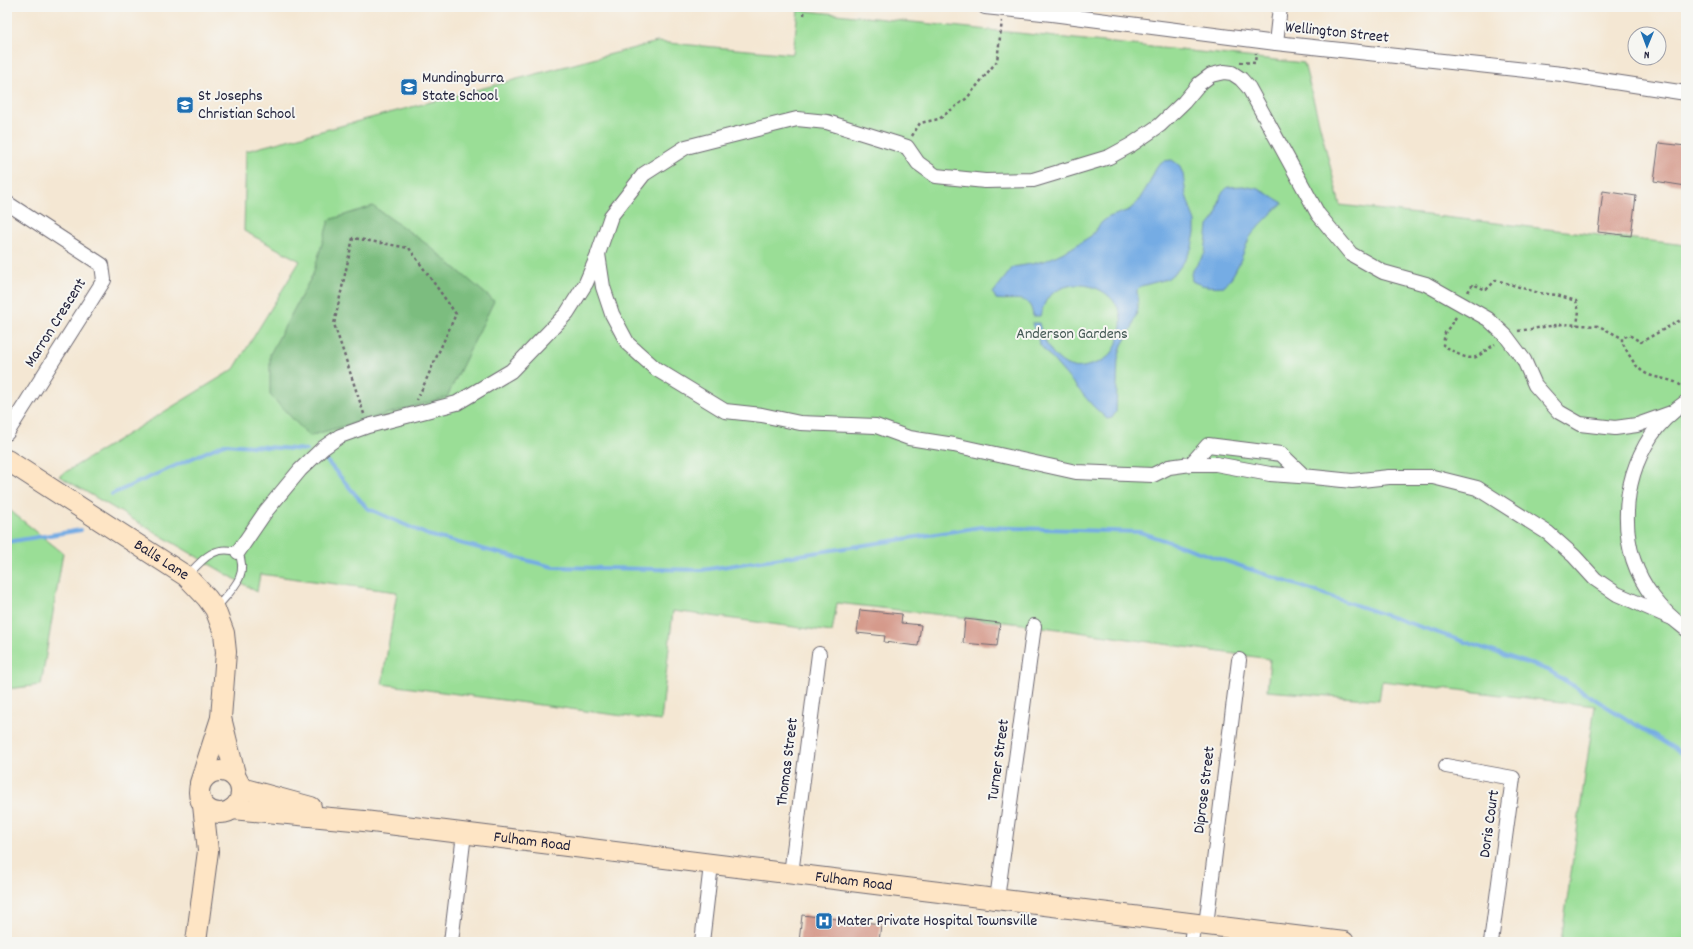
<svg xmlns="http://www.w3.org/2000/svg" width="1693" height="949" font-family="Dekko,sans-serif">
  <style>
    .green { fill: #9ade96; stroke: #5e8068 }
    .forest { fill: #7bbd7f; stroke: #4e705d }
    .water { fill: #75ace4; stroke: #4c6790 }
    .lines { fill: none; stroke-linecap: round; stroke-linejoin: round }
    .stream { stroke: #75ace4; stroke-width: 4 }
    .building { fill: #d59a8b }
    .lane-casing { stroke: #6c6770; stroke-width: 9 }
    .street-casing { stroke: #6c6770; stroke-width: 16 }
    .secondary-casing { stroke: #6c6770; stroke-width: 22 }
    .path { stroke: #6c6770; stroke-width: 2.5; stroke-dasharray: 3 3; stroke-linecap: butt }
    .lane { stroke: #fff; stroke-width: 7 }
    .street { stroke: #fff; stroke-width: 14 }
    .secondary { stroke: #fee5c5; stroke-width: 20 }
    .labels { text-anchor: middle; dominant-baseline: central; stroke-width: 4; stroke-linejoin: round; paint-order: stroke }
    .street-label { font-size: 16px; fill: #22223b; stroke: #f6f6f2 }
    .poi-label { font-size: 16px; fill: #22223b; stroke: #f6f6f2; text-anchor: start }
    .park-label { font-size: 16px; fill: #465a56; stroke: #f6f6f2 }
  </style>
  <rect width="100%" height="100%" fill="#f6f6f2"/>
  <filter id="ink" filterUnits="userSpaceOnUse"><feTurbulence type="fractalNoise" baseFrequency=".025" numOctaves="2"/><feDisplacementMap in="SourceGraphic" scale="8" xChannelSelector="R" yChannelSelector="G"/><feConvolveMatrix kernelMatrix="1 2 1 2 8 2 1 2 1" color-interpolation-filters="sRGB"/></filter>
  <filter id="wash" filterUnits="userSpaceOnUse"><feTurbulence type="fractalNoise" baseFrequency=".012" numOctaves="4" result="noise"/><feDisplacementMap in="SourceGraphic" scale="16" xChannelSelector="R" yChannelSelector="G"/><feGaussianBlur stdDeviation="0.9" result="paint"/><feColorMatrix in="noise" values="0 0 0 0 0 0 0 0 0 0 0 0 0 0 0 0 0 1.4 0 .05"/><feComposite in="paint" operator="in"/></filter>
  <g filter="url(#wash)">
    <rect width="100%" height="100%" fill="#f4e7d3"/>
    <g class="green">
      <polygon points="798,10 1304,63 1340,205 1686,245 1686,942 1561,942 1595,706 1382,681 1379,700 1267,691 1270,659 1022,624 837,603 832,632 673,611 661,721 382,684 397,592 260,574 257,592 59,476 234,369 300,261 244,231 246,151 657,42 793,54"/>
      <polygon points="7,508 63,553 41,685 7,689"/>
    </g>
    <polygon class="forest" points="373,206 428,245 494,301 447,397 309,436 270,395 270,354 313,274 329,220"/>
    <g class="water">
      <path d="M1172,160L1179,165L1183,174L1186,195L1195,222V233L1192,247L1186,259L1177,271L1167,279L1141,286L1137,290L1138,309L1135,318L1132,328L1122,345L1118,359L1116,412L1112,418L1107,419L1093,406L1040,345L1032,323H1039C1043,341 1054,362 1073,367C1081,369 1090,365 1097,363C1109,358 1115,352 1118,339C1121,330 1123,319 1119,310C1107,282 1066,276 1047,299C1044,304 1042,310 1040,316H1033C1030,292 1013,302 996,299L993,293L1013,267L1032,264L1047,260L1070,249L1091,236L1102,222L1109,217L1129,210L1137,203L1150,182L1157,166L1163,161Z"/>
      <path d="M1243,186L1259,189L1283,203C1276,209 1252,232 1249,239C1242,256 1237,272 1225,286C1212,287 1203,287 1192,281L1191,273L1205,253L1208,226L1216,216L1221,194L1228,187Z"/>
    </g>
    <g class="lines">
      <g class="stream">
        <polyline points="320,453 367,508 428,535 553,567 702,570 981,527 1140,532 1548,670 1686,756"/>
        <polyline points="112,494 224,444 307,450"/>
        <polyline points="7,542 81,530"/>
      </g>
    </g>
    <g id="blocks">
      <g class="building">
        <polygon points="1659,143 1686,146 1686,186 1654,181"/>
        <polygon points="1603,191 1636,196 1631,236 1598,232"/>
        <polygon points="860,610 902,614 901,623 921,625 918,646 884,642 885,636 857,633"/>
        <polygon points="965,619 1000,623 997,646 963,643"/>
        <polygon points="802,915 881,924 879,942 799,942"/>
      </g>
    </g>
  </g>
  <g filter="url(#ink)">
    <use href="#blocks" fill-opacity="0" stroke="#6c6770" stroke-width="1"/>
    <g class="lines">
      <defs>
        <path id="lane" d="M187,576C202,560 214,544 238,552C250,576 231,590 216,608"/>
        <g id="street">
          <polyline points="985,7 1052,14 1276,43 1562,74 1686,93"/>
          <polyline points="1276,43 1280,7"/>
          <polyline points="7,203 102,265 104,280 7,433"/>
          <path d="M1686,402C1673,411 1660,422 1651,436C1620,484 1617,550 1653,597C1662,609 1674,620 1686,629"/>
          <polyline points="1671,413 1637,425 1615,428 1580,424 1559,412 1535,385 1524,360 1506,336 1488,319 1426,284 1383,272 1351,254 1318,214 1249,88 1241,79 1232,73 1224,72 1211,75 1199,84 1184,102 1160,125 1131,145 1109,157 1033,180 985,181 936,176 918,163 907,147 827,122 797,119 686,147 644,174 611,216 598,254 603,287 612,314 628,344 656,369 725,411 762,415 800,423 876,426 909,438 954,445 1076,472 1153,475 1169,467 1191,464 1216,464 1270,474 1313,477 1352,481 1389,477 1433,477 1477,488 1548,533 1574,556 1595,579 1617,594 1672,618"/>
          <polyline points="1191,464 1208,445 1281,454 1304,476"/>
          <polyline points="238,552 266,511 300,470 323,448 340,436 368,426 457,403 511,371 567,313 586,283 598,255"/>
          <polyline points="1446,766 1513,778 1491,942"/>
          <polyline points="791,874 819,654"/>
          <polyline points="997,899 1034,626"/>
          <polyline points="1206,925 1239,660"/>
          <polyline points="451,942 464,834"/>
          <polyline points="702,942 711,865"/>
          <polyline points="1191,942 1194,923"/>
        </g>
        <g id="secondary">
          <path id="s1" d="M7,460L186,576L207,598L215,609L224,633L226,652L221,718L200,783"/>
          <polyline points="221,718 236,778"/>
          <circle cx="220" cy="792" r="21"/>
          <polyline points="241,788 311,807"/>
          <path id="s2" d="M232,809L364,821L1344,942"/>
          <polyline points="196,942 208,851 203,805"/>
        </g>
      </defs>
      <use href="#lane" class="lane-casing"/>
      <use href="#street" class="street-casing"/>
      <use href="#secondary" class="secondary-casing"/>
      <g class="path">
        <polyline points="804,15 805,7"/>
        <polyline points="1240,62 1255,63 1256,53"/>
        <polyline points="912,136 920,123 939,119 967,98 980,82 997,61 1002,21"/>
        <polyline points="1468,292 1473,284 1486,290 1496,280 1539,293 1557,295 1576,301 1579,311 1577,325"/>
        <path d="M1456,317L1445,333L1443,345C1452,350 1465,361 1476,357C1482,354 1489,348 1495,344"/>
        <polyline points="1518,331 1563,324 1599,326 1622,338"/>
        <path d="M1685,390C1675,376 1655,381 1642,371C1633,364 1627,351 1622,342V338L1629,335L1641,342L1686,317"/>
        <polyline points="364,414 334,324 353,238 409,248 456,314 417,400"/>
      </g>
      <use href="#lane" class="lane"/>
      <use href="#street" class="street"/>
      <use href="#secondary" class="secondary"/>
    </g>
  </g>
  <defs>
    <symbol id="school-square" viewBox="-11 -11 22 22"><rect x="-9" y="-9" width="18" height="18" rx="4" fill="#1f6fb2" stroke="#f6f6f2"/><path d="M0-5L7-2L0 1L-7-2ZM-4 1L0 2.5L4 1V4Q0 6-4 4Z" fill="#fff"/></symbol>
    <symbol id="hospital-square" viewBox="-11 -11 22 22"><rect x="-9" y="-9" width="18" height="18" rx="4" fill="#1f6fb2" stroke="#f6f6f2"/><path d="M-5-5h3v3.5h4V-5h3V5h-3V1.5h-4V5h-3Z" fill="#fff"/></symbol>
  </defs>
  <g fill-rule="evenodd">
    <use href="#school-square" x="399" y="77" width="20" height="20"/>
    <use href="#school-square" x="175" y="95" width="20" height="20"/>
    <use href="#hospital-square" x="814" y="911" width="20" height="20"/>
  </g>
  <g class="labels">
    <g class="street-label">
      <text transform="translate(1337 33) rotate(6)">Wellington Street</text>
      <text transform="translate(56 323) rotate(-58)">Marron Crescent</text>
      <text stroke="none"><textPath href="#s1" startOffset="184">Balls Lane</textPath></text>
      <text transform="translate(999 760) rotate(-82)">Turner Street</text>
      <text transform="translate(788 762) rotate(-83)">Thomas Street</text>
      <text transform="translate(1205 790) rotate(-83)">Diprose Street</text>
      <text transform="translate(1490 824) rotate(-82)">Doris Court</text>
      <text stroke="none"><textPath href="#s2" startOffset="302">Fulham Road</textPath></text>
      <text stroke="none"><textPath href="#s2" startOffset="626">Fulham Road</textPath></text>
    </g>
    <g class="poi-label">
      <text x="422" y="78">Mundingburra<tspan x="422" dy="18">State School</tspan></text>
      <text x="198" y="96">St Josephs<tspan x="198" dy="18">Christian School</tspan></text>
      <text x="837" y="921">Mater Private Hospital Townsville</text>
    </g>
    <g class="park-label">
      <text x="1072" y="334">Anderson Gardens</text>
    </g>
  </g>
  <rect width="1693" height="949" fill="none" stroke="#f6f6f2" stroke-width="24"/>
  <g transform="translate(1647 46) rotate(181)"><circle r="19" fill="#f6f6f2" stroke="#a1a1a9"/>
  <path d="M0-3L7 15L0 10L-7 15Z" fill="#1f6fb2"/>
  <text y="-6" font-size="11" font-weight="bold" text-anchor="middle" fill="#22223b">N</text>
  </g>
</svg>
